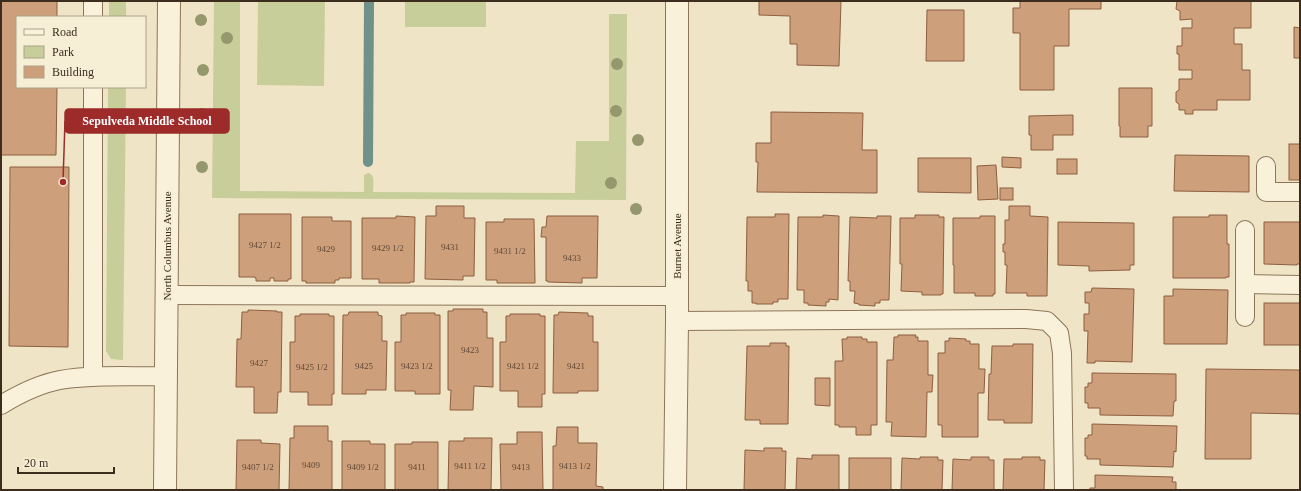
<svg xmlns="http://www.w3.org/2000/svg" width="1301" height="491" font-family="Georgia,serif">
  <style>
    .green { fill: #c7ce99 }
    .lines { fill: none; stroke-linecap: round; stroke-linejoin: round }
    .stream { stroke: #6e928a; stroke-width: 10 }
    .building { fill: #ce9f7b; stroke: #8c5f40 }
    .service-casing { stroke: #8c765b; stroke-width: 20 }
    .minor-casing { stroke: #8c765b; stroke-width: 24 }
    .tertiary-casing { stroke: #8c765b; stroke-width: 24 }
    .service { stroke: #faf1da; stroke-width: 18 }
    .minor { stroke: #faf1da; stroke-width: 22 }
    .tertiary { stroke: #faf1da; stroke-width: 22 }
    .tree { fill: #95976d }
    .labels { text-anchor: middle; dominant-baseline: central; stroke-width: 3.5; stroke-linejoin: round; paint-order: stroke }
    .number-label { font-size: 9px; fill: #604a36 }
    .street-label { font-size: 11px; fill: #3c2d1f; stroke: #f7eed6 }
    .leader { fill: none; stroke: #9c2b29; stroke-width: 1.5 }
    .callout-dot { fill: #9c2b29; stroke: #f7eed6; stroke-width: 1.5 }
    .callout { fill: #9c2b29; stroke: #9c2b29; stroke-width: 1.5 }
    .callout-label { font-size: 12px; text-anchor: middle; font-weight: bold; fill: #fff }
  </style>
  <rect width="100%" height="100%" fill="#f0e4c6"/>
  <g class="green">
    <rect x="109" y="1" width="17" height="16"/>
    <path d="M214,1H240V191L364,192V175L368,173C376,175 373,185 373,192L575,193L576,141H609V14H627L626,200L212,198Z"/>
    <polygon points="258,1 325,1 324,86 257,85"/>
    <rect x="405" y="1" width="81" height="26"/>
    <polygon points="108,87 126,87 123,360 111,359 106,351"/>
  </g>
  <g class="lines">
    <polyline class="stream" points="368,162 369,1"/>
  </g>
  <g class="building">
    <polygon points="1,1 57,1 57,17 17,17 17,87 57,87 56,155 1,155"/>
    <polygon points="759,1 841,1 839,66 797,65 797,44 790,44 790,16 759,15"/>
    <polygon points="1020,1 1101,1 1101,9 1069,9 1069,46 1054,46 1054,90 1020,90 1020,33 1013,33 1013,8 1020,8"/>
    <polygon points="1177,1 1251,1 1251,28 1234,28 1234,44 1242,44 1242,70 1250,70 1250,100 1217,100 1217,110 1193,110 1193,114 1185,114 1185,110 1179,110 1179,104 1176,102 1176,92 1179,90 1179,79 1192,79 1192,70 1179,70 1179,54 1177,54 1177,46 1182,46 1182,28 1192,28 1192,19 1180,20 1180,11 1176,9"/>
    <polygon points="927,10 964,10 964,61 926,61"/>
    <polygon points="1294,27 1300,28 1300,58 1294,58"/>
    <polygon points="1119,88 1152,88 1152,126 1148,126 1148,137 1120,137 1120,126 1119,126"/>
    <polygon points="771,112 863,113 862,150 877,150 877,193 757,192 758,162 756,162 756,143 771,143"/>
    <polygon points="1073,115 1073,135 1053,135 1053,150 1031,150 1031,135 1029,135 1029,116"/>
    <rect x="1289" y="144" width="11" height="36"/>
    <polygon points="1175,155 1249,156 1249,192 1174,191"/>
    <polygon points="1002,157 1021,158 1021,168 1002,167"/>
    <polygon points="918,158 971,158 971,193 918,192"/>
    <rect x="1057" y="159" width="20" height="15"/>
    <polygon points="996,165 998,199 978,200 977,166"/>
    <polygon points="10,167 69,167 68,347 9,346"/>
    <rect x="1000" y="188" width="13" height="12"/>
    <polygon points="436,206 464,206 464,218 475,218 474,276 463,276 463,280 425,279 426,216 436,216"/>
    <polygon points="1009,206 1030,206 1030,216 1048,217 1047,296 1027,296 1027,293 1006,293 1007,265 1005,265 1005,252 1003,252 1003,244 1005,244 1005,220 1009,220"/>
    <polygon points="239,214 291,214 291,279 288,279 288,281 274,281 274,278 270,278 270,281 256,281 256,278 255,278 255,277 239,277"/>
    <polygon points="775,214 789,214 788,299 778,299 778,302 773,302 773,304 756,304 756,303 752,303 752,291 748,291 748,281 746,281 747,217 775,217"/>
    <polygon points="823,215 839,216 838,300 829,299 829,302 826,302 826,306 808,305 808,303 804,303 804,290 797,290 798,217 823,217"/>
    <polygon points="915,215 939,215 939,217 944,217 943,294 941,294 941,295 922,295 922,292 901,291 902,264 900,264 900,218 915,218"/>
    <polygon points="1209,215 1227,215 1227,244 1229,244 1229,277 1226,277 1226,278 1173,278 1173,217 1209,217"/>
    <polygon points="396,216 415,217 414,282 410,282 410,283 379,283 379,279 362,279 362,218 396,218"/>
    <polygon points="547,216 598,216 597,278 582,278 582,283 548,282 548,281 546,281 546,237 541,237 542,227 546,227"/>
    <polygon points="877,216 891,216 889,300 880,300 880,303 875,303 875,306 859,305 859,304 854,303 855,291 850,291 850,281 848,281 850,217 877,218"/>
    <polygon points="980,216 995,216 995,294 993,294 993,296 975,296 975,293 954,293 954,265 953,265 953,218 980,218"/>
    <polygon points="302,217 332,217 332,221 351,221 351,278 339,278 339,280 335,280 335,283 306,283 306,281 302,281"/>
    <polygon points="504,219 534,219 535,283 497,283 497,280 486,280 486,222 504,222"/>
    <polygon points="1058,222 1134,223 1134,265 1130,265 1130,270 1089,271 1089,266 1058,265"/>
    <polygon points="1264,222 1300,222 1300,264 1297,264 1297,265 1264,264"/>
    <polygon points="1092,288 1134,289 1132,362 1095,361 1095,363 1087,363 1088,331 1084,331 1084,314 1089,314 1089,303 1085,303 1085,292 1091,292"/>
    <polygon points="1173,289 1228,290 1227,344 1164,344 1164,296 1173,296"/>
    <rect x="1264" y="303" width="36" height="42"/>
    <polygon points="453,309 483,309 483,312 487,312 487,338 493,338 493,387 474,386 473,410 450,410 451,390 448,390 448,311 453,311"/>
    <polygon points="248,310 277,311 277,312 282,312 281,392 278,392 277,413 254,413 254,387 236,387 237,339 241,339 242,312 248,312"/>
    <polygon points="349,312 378,312 378,315 382,316 382,341 387,341 386,390 366,390 366,394 342,394 343,315 348,315"/>
    <polygon points="559,312 588,313 588,316 593,316 593,342 598,342 598,391 578,391 578,393 553,393 554,315 558,315"/>
    <polygon points="406,313 435,313 435,315 440,315 440,394 415,394 415,391 395,391 395,342 401,342 401,315 406,315"/>
    <polygon points="300,314 329,314 329,316 334,316 334,394 332,394 332,405 308,405 308,392 290,392 290,342 295,342 295,316 300,316"/>
    <polygon points="510,314 540,314 540,316 545,316 545,394 542,394 542,407 518,407 518,391 500,391 500,342 506,342 506,316 510,316"/>
    <polygon points="898,335 916,335 915,337 918,337 918,341 928,341 928,375 933,375 932,392 927,392 926,437 891,436 892,422 886,422 887,360 893,360 894,337 898,337"/>
    <polygon points="847,337 862,337 862,339 867,339 867,342 877,342 877,425 871,425 871,435 856,435 856,427 839,427 839,425 835,425 835,361 843,361 842,339 847,339"/>
    <polygon points="949,338 966,339 966,341 970,341 970,344 979,344 979,369 985,369 984,393 978,393 978,437 942,437 942,425 938,425 938,353 945,353 945,341 949,341"/>
    <polygon points="770,343 786,343 786,346 789,346 788,424 760,424 760,420 745,420 747,346 770,346"/>
    <polygon points="1013,344 1033,344 1032,423 1004,423 1004,420 988,420 989,374 991,374 992,346 1013,346"/>
    <polygon points="1206,369 1300,370 1300,414 1251,413 1251,459 1205,459"/>
    <polygon points="1092,373 1176,374 1176,401 1174,401 1173,416 1100,415 1100,408 1088,408 1088,403 1085,403 1085,387 1088,387 1088,383 1092,383"/>
    <polygon points="815,378 830,378 830,406 815,405"/>
    <polygon points="1092,424 1177,426 1176,452 1174,451 1173,467 1100,465 1100,459 1087,459 1087,456 1085,456 1085,438 1088,438 1088,435 1092,435"/>
    <polygon points="294,426 328,426 328,441 332,441 332,490 289,490 290,438 294,438"/>
    <polygon points="557,427 578,427 578,443 597,443 596,486 603,487 603,490 553,490 553,446 556,446"/>
    <polygon points="517,432 542,432 543,490 501,490 500,444 517,444"/>
    <polygon points="464,438 492,438 491,490 448,490 449,441 464,441"/>
    <polygon points="237,440 261,440 261,443 280,444 279,490 236,490"/>
    <polygon points="342,441 370,441 370,444 385,444 385,490 342,490"/>
    <polygon points="412,442 438,442 438,490 395,490 395,444 412,444"/>
    <polygon points="764,448 782,448 782,451 786,451 785,490 744,490 745,450 764,451"/>
    <polygon points="812,455 839,455 839,490 796,490 797,458 812,459"/>
    <polygon points="920,457 938,457 938,460 943,460 942,490 901,490 902,458 920,459"/>
    <polygon points="971,457 989,457 989,460 994,460 994,490 952,490 953,459 971,460"/>
    <polygon points="1022,457 1040,457 1040,460 1045,460 1044,490 1003,490 1004,459 1022,459"/>
    <rect x="849" y="458" width="42" height="32"/>
    <polygon points="1095,475 1173,477 1172,482 1176,482 1176,490 1090,490 1090,488 1095,488"/>
  </g>
  <g class="lines">
    <defs>
      <g id="service">
        <polyline points="93,17 93,1"/>
        <polyline points="1266,166 1266,192 1300,192"/>
        <polyline points="1245,230 1245,317"/>
        <polyline points="1245,284 1300,285"/>
        <polyline points="167,295 677,296"/>
        <polyline points="677,321 1026,319 1047,321 1059,333 1062,353 1064,490"/>
        <polyline points="93,377 93,87"/>
        <path d="M1,405C19,394 39,384 60,380C92,374 133,377 167,376"/>
      </g>
      <polyline id="minor" points="165,490 169,1"/>
      <polyline id="tertiary" points="675,490 677,321 677,1"/>
    </defs>
    <use href="#service" class="service-casing"/>
    <use href="#minor" class="minor-casing"/>
    <use href="#tertiary" class="tertiary-casing"/>
    <use href="#service" class="service"/>
    <use href="#minor" class="minor"/>
    <use href="#tertiary" class="tertiary"/>
  </g>
  <g class="tree">
    <circle cx="201" cy="20" r="6"/>
    <circle cx="227" cy="38" r="6"/>
    <circle cx="617" cy="64" r="6"/>
    <circle cx="203" cy="70" r="6"/>
    <circle cx="616" cy="111" r="6"/>
    <circle cx="202" cy="114" r="6"/>
    <circle cx="638" cy="140" r="6"/>
    <circle cx="202" cy="167" r="6"/>
    <circle cx="611" cy="183" r="6"/>
    <circle cx="636" cy="209" r="6"/>
  </g>
  <g class="labels">
    <g class="number-label">
      <text x="265" y="245">9427 1/2</text>
      <text x="450" y="247">9431</text>
      <text x="388" y="248">9429 1/2</text>
      <text x="326" y="249">9429</text>
      <text x="510" y="251">9431 1/2</text>
      <text x="572" y="258">9433</text>
      <text x="470" y="350">9423</text>
      <text x="259" y="363">9427</text>
      <text x="364" y="366">9425</text>
      <text x="417" y="366">9423 1/2</text>
      <text x="523" y="366">9421 1/2</text>
      <text x="576" y="366">9421</text>
      <text x="312" y="367">9425 1/2</text>
      <text x="311" y="465">9409</text>
      <text x="470" y="466">9411 1/2</text>
      <text x="575" y="466">9413 1/2</text>
      <text x="258" y="467">9407 1/2</text>
      <text x="363" y="467">9409 1/2</text>
      <text x="417" y="467">9411</text>
      <text x="521" y="467">9413</text>
    </g>
    <g class="street-label">
      <text transform="translate(167 246) rotate(-90)">North Columbus Avenue</text>
      <text transform="translate(677 246) rotate(-90)">Burnet Avenue</text>
    </g>
  </g>
  <path class="leader" d="M63 182L65 121"/>
  <circle class="callout-dot" cx="63" cy="182" r="4"/>
  <rect class="callout" x="65" y="109" width="164" height="24" rx="4"/>
  <g class="callout-label">
    <text x="147" y="125">Sepulveda Middle School</text>
  </g>
  <rect width="1301" height="491" fill="none" stroke="#3c2d1f" stroke-width="4"/>
  <rect x="16" y="16" width="130" height="72" fill="#f7eed6" stroke="#aca18d"/>
  <rect x="24" y="29" width="20" height="6" fill="#faf1da" stroke="#aca18d"/>
  <text x="52" y="36" font-size="12" fill="#3c2d1f">Road</text>
  <rect x="24" y="46" width="20" height="12" fill="#c7ce99" stroke="#aca18d"/>
  <text x="52" y="56" font-size="12" fill="#3c2d1f">Park</text>
  <rect x="24" y="66" width="20" height="12" fill="#ce9f7b" stroke="#aca18d"/>
  <text x="52" y="76" font-size="12" fill="#3c2d1f">Building</text>
  <path d="M18 467v6h96v-6" fill="none" stroke="#3c2d1f" stroke-width="2"/>
  <text x="24" y="467" font-size="12" fill="#3c2d1f" stroke="#f7eed6" stroke-width="3" paint-order="stroke">20 m</text>
</svg>
